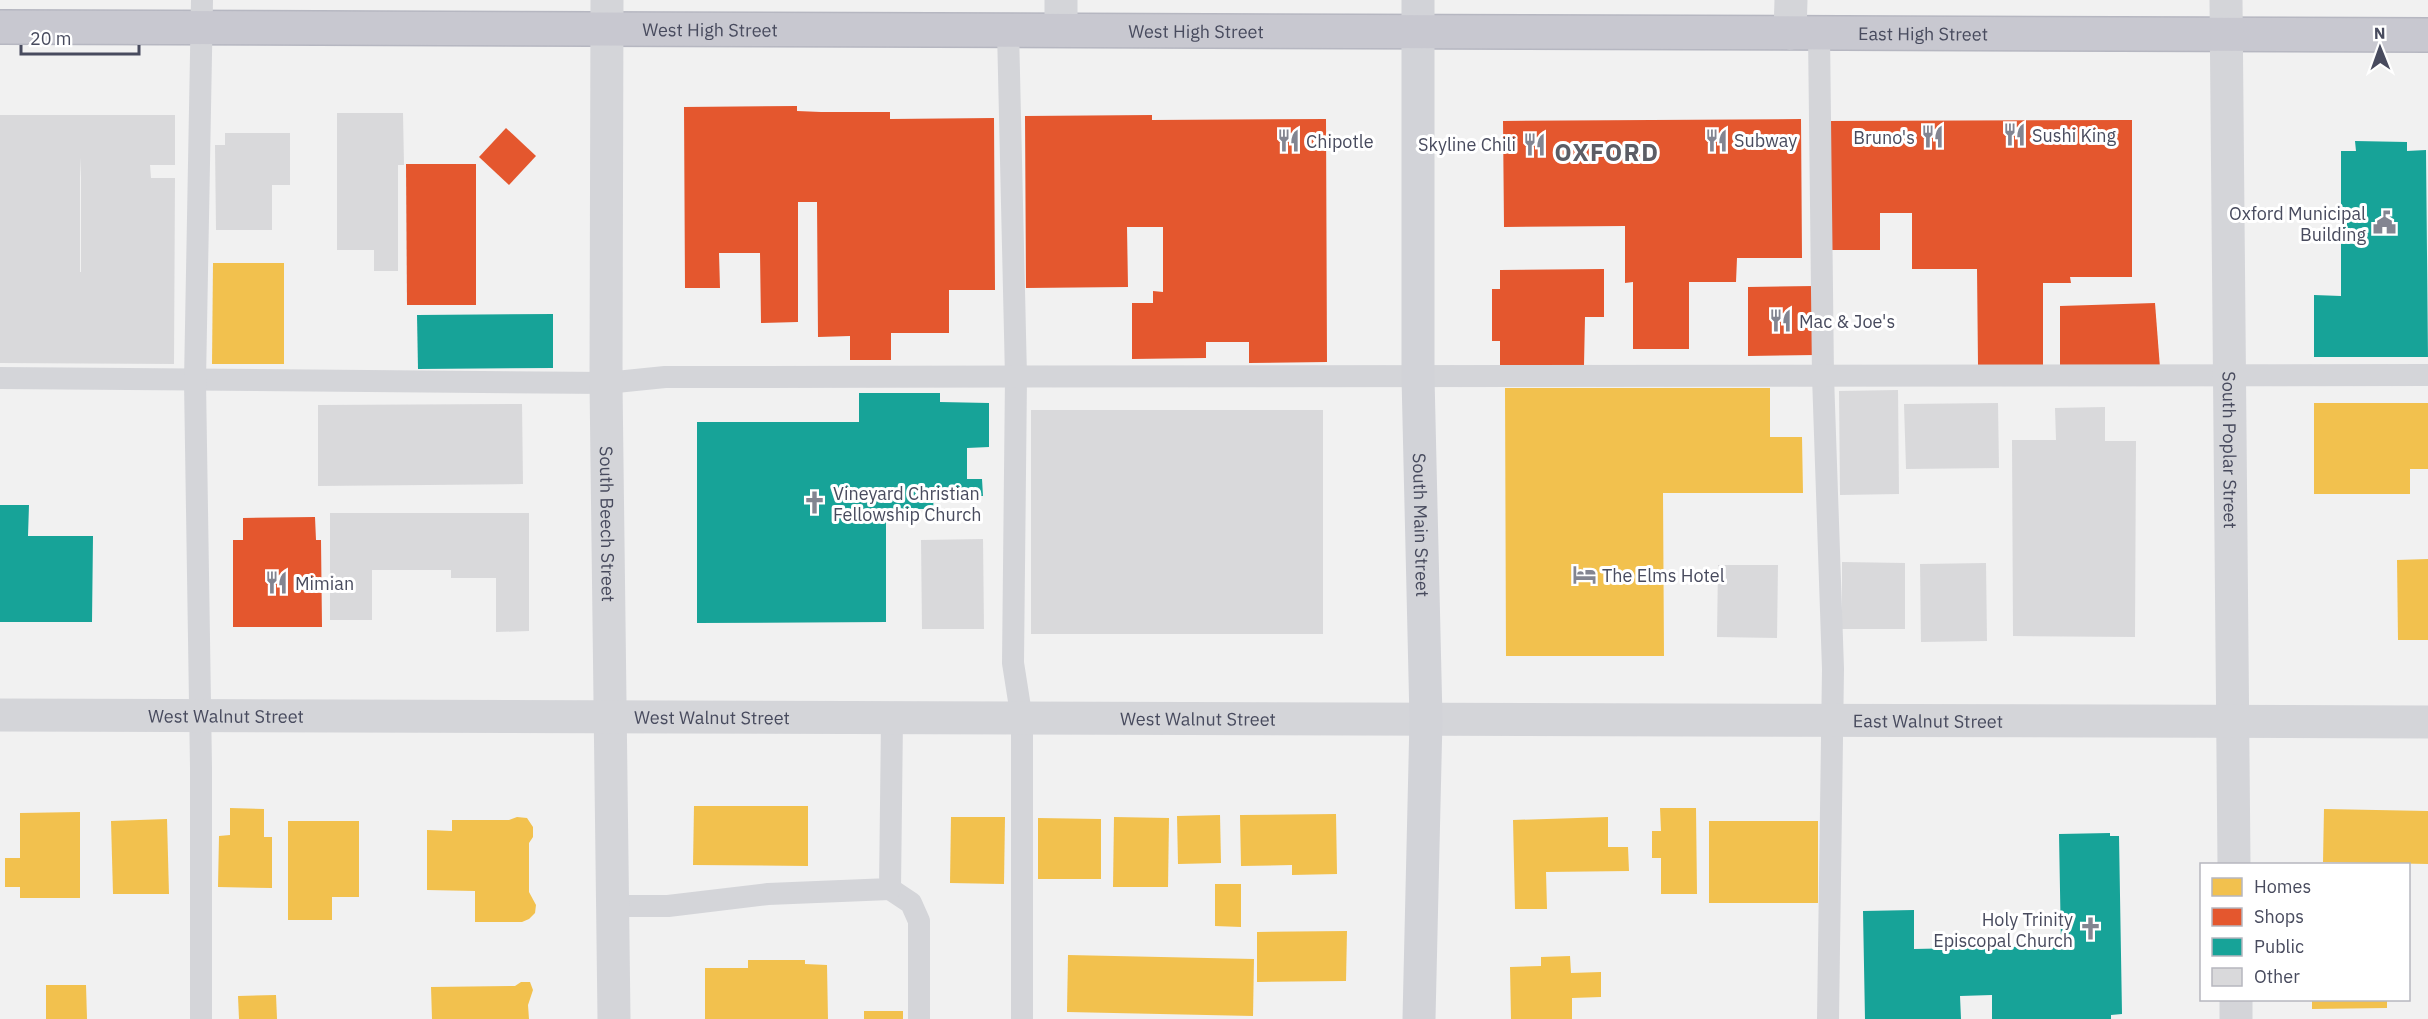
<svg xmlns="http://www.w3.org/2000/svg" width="2428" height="1019" font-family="'IBM Plex Sans',sans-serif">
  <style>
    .homes { fill: #f2c14e }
    .shops { fill: #e4572e }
    .public { fill: #17a398 }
    .building { fill: #d9d9db; fill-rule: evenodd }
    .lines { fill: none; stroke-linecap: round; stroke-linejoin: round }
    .trunk-casing { stroke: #b6b7c1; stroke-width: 36 }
    .service { stroke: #d4d5d9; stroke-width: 22 }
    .minor { stroke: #d4d5d9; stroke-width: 33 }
    .secondary { stroke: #d2d3d8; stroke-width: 33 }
    .trunk { stroke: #c8c8d0; stroke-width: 33 }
    .labels { text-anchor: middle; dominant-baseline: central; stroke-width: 6; stroke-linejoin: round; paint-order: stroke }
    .street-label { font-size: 18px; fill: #484b5e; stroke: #fff }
    .poi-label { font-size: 18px; fill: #484b5e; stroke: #fff; text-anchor: start }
    .district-label { font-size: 24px; font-weight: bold; letter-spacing: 1.5px; fill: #5c5d65; stroke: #fff }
  </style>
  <rect width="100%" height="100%" fill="#f1f1f1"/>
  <g class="homes">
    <polygon points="213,263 284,263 284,364 212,364"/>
    <polygon points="1505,388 1770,388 1770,437 1802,437 1803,493 1663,493 1664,656 1506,656"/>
    <polygon points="2314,403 2428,403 2428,469 2410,469 2410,494 2314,494"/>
    <polygon points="2428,559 2428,640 2398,640 2397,560"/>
    <polygon points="694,806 808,806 808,866 693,865"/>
    <polygon points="230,808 264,809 264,837 272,837 272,888 218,887 219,836 230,835"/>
    <polygon points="1660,808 1696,808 1697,894 1661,894 1661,858 1652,858 1652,831 1661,831"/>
    <polygon points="2324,809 2428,811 2428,864 2323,862"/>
    <polygon points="80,812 80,898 20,898 20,887 5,887 5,858 20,858 20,813"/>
    <polygon points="1336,814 1337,874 1292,875 1292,865 1241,866 1240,815"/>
    <polygon points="1220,815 1221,863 1178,864 1177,816"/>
    <polygon points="517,817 527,818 533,827 533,837 529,843 529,892 536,905 535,913 529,919 522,922 475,922 475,891 427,890 427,830 452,831 452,820 509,820"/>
    <polygon points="951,817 1005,817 1004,884 950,883"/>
    <polygon points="1114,817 1169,818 1168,887 1113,887"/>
    <polygon points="1608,817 1608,847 1628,847 1629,871 1546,872 1547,909 1515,909 1513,820"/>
    <polygon points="1038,818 1101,819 1101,879 1038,879"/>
    <polygon points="167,819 169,894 113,894 111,821"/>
    <polygon points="288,821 359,821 359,897 332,897 332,920 288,920"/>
    <rect x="1709" y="821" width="109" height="82"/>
    <polygon points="1215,884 1241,884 1241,927 1215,926"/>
    <polygon points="1347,931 1346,981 1257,982 1257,932"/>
    <polygon points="1068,955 1254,959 1253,1016 1067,1012"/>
    <polygon points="1570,956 1571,973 1601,972 1601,997 1572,998 1572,1019 1511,1019 1510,967 1541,966 1541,957"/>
    <polygon points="748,960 805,960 805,964 827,965 828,1019 705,1019 705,968 748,968"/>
    <polygon points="521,982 530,982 533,990 528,1005 529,1019 432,1019 431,987 515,986"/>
    <polygon points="46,985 86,985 87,1019 46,1019"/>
    <polygon points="276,995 277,1019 239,1019 238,996"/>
    <polygon points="2312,1000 2387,1000 2387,1008 2312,1009"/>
    <rect x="864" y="1011" width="39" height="8"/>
  </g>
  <g class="shops">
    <polygon points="797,106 797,111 821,112 890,112 890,119 994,118 995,290 949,290 949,333 891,333 891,360 850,360 850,336 818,337 817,202 798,202 798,322 761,323 760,253 719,253 720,288 685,288 684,107"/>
    <polygon points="1152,115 1152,120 1326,119 1327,362 1249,363 1249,342 1206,342 1206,358 1132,359 1132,303 1153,303 1153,291 1163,292 1163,227 1127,227 1128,287 1026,288 1025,116"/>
    <polygon points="1801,119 1802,258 1737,258 1736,282 1689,282 1689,349 1633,349 1633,282 1625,283 1625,226 1504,227 1503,121"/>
    <polygon points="2132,120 2132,277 2070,277 2071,283 2043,283 2043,365 1978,365 1977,269 1912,269 1912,213 1880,213 1880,250 1828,250 1827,121"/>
    <polygon points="506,128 536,156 509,185 479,157"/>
    <polygon points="406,164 476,164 476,305 407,305"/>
    <polygon points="1604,269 1604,317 1585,317 1584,365 1500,365 1500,341 1492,341 1492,289 1500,289 1500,270"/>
    <polygon points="1814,286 1815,355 1748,356 1748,287"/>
    <polygon points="2155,303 2160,368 2060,365 2060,306"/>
    <polygon points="315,517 316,540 321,540 322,627 233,627 233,540 243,540 243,518"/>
  </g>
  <g class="public">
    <polygon points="2355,141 2407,142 2407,151 2426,150 2428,357 2314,357 2314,295 2341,296 2341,151 2356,151"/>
    <polygon points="553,314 553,368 418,369 417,315"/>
    <polygon points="859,393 940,393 940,402 989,403 989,447 967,448 967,479 982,479 983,496 934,495 933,509 886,509 886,622 697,623 697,422 859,422"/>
    <polygon points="0,505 29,505 28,536 93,536 92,622 0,622"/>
    <polygon points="2110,833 2110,836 2119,836 2122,1014 2111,1015 2111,1019 1992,1019 1992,995 1960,996 1961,1019 1865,1019 1863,911 1914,910 1914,949 2061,946 2059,834"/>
  </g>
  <g class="building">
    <polygon points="337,113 403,113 404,165 398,165 398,271 374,271 374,250 337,250"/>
    <path d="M0,115H175V165H150L151,178H175L174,364L0,363ZM80,157L81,177V272H80Z"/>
    <polygon points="225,133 290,133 290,185 272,185 272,230 216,230 215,145 225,145"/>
    <polygon points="1898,390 1899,494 1840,495 1839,391"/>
    <polygon points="1998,403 1999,468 1906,469 1904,404"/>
    <polygon points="522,404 523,484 318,486 318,405"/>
    <polygon points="2105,407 2105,441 2136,441 2135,637 2013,636 2012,440 2056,440 2055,408"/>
    <rect x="1031" y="410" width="292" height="224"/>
    <polygon points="330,513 529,513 529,631 496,632 496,578 451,578 451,570 372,570 372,620 330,620"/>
    <polygon points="983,539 984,629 922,629 921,540"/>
    <polygon points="1842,562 1905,563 1905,629 1842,629"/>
    <polygon points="1986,563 1987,641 1921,642 1920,564"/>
    <polygon points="1718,565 1778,565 1777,638 1717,637"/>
  </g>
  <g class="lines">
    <defs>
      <g id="trunk">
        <path id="s5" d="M0,27L2428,35"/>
      </g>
    </defs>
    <use href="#trunk" class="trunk-casing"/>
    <g class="service">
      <polyline points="1008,30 1016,377 1013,663 1022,720 1022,1019"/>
      <polyline points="1819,33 1823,376 1833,669 1828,1019"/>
      <polyline points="0,378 606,383 665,377 2428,375"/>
      <polyline points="890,889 911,903 919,921 919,1019"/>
      <polyline points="613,906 668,906 768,894 890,889 892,719"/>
      <polyline points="201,1019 201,768 195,381 202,0"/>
    </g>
    <g class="minor">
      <path id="s1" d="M607,0L606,383L614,1019"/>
      <polyline points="1061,0 1061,30"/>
      <path id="s2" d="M2226,0L2234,864"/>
      <polyline points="1790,33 1791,0"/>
      <path id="s3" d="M0,715L2428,722"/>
      <polyline points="2236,1000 2236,1019"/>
    </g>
    <path class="secondary" id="s4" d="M1418,0V377L1426,719L1419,1019"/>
    <use href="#trunk" class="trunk"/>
  </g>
  <defs>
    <symbol id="restaurant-bare" viewBox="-9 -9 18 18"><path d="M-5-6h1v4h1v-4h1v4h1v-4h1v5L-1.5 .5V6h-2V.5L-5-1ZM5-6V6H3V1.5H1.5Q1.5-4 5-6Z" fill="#838591" stroke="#fff" stroke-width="2.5" paint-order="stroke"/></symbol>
    <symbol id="civic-bare" viewBox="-9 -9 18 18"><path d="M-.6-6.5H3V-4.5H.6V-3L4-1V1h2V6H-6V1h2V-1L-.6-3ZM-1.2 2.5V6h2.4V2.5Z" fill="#838591" stroke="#fff" stroke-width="2.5" paint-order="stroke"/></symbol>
    <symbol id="church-bare" viewBox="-9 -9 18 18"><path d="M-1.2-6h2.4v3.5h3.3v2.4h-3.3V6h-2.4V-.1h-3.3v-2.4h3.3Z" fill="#838591" stroke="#fff" stroke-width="2.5" paint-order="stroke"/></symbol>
    <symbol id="hotel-bare" viewBox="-9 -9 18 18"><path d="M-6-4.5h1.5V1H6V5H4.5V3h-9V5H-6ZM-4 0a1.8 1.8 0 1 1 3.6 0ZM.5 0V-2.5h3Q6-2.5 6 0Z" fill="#838591" stroke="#fff" stroke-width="2.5" paint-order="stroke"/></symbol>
  </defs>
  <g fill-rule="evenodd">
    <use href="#restaurant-bare" x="1998" y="118" width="33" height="33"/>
    <use href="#restaurant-bare" x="1916" y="120" width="33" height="33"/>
    <use href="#restaurant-bare" x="1700" y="124" width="33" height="33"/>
    <use href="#restaurant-bare" x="1272" y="124" width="33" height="33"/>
    <use href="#restaurant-bare" x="1518" y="128" width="33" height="33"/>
    <use href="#civic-bare" x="2368" y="206" width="33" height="33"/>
    <use href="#restaurant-bare" x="1764" y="304" width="33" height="33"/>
    <use href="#church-bare" x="798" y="486" width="33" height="33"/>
    <use href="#hotel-bare" x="1568" y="558" width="33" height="33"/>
    <use href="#restaurant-bare" x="260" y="566" width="33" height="33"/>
    <use href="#church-bare" x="2074" y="912" width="33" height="33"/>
  </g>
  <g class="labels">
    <g class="street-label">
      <text stroke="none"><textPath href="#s5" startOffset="710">West High Street</textPath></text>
      <text stroke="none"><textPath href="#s5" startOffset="1196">West High Street</textPath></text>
      <text stroke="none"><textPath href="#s5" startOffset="1923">East High Street</textPath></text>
      <text stroke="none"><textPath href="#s2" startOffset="450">South Poplar Street</textPath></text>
      <text stroke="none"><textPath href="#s1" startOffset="524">South Beech Street</textPath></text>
      <text stroke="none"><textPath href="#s4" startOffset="525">South Main Street</textPath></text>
      <text stroke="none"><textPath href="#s3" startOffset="226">West Walnut Street</textPath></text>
      <text stroke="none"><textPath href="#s3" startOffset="712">West Walnut Street</textPath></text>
      <text stroke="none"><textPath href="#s3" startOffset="1198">West Walnut Street</textPath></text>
      <text stroke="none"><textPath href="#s3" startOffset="1928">East Walnut Street</textPath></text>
    </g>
    <g class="poi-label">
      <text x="2032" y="135">Sushi King</text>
      <text x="1915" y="137" text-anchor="end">Bruno's</text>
      <text x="1734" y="140">Subway</text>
      <text x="1306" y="141">Chipotle</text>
      <text x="1516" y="144" text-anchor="end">Skyline Chili</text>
      <text x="2366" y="213" text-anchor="end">Oxford Municipal<tspan x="2366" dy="21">Building</tspan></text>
      <text x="1799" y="321">Mac &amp; Joe's</text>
      <text x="833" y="493">Vineyard Christian<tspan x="833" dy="21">Fellowship Church</tspan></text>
      <text x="1602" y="575">The Elms Hotel</text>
      <text x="295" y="583">Mimian</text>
      <text x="2073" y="919" text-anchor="end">Holy Trinity<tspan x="2073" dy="21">Episcopal Church</tspan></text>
    </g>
    <g class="district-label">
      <text x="1607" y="152">OXFORD</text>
    </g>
  </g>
  <rect x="2200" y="863" width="210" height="138" fill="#ffffff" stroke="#b6b7bf" stroke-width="1.5"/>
  <rect x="2212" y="878" width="30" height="18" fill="#f2c14e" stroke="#b6b7bf" stroke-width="1.5"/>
  <text x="2254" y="893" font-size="18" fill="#484b5e">Homes</text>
  <rect x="2212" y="908" width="30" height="18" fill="#e4572e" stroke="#b6b7bf" stroke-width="1.5"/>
  <text x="2254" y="923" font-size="18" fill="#484b5e">Shops</text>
  <rect x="2212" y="938" width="30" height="18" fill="#17a398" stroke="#b6b7bf" stroke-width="1.5"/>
  <text x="2254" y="953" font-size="18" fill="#484b5e">Public</text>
  <rect x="2212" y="968" width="30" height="18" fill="#d9d9db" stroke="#b6b7bf" stroke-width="1.5"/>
  <text x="2254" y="983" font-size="18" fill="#484b5e">Other</text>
  <g transform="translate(2380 48) rotate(359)" stroke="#ffffff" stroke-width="4.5" paint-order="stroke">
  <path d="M0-4.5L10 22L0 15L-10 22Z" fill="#484b5e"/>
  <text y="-9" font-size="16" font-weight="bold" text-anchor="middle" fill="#484b5e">N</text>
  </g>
  <path d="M21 45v9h118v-9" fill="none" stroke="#484b5e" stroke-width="3"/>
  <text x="30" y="45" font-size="18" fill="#484b5e" stroke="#ffffff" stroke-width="4.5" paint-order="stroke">20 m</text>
</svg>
